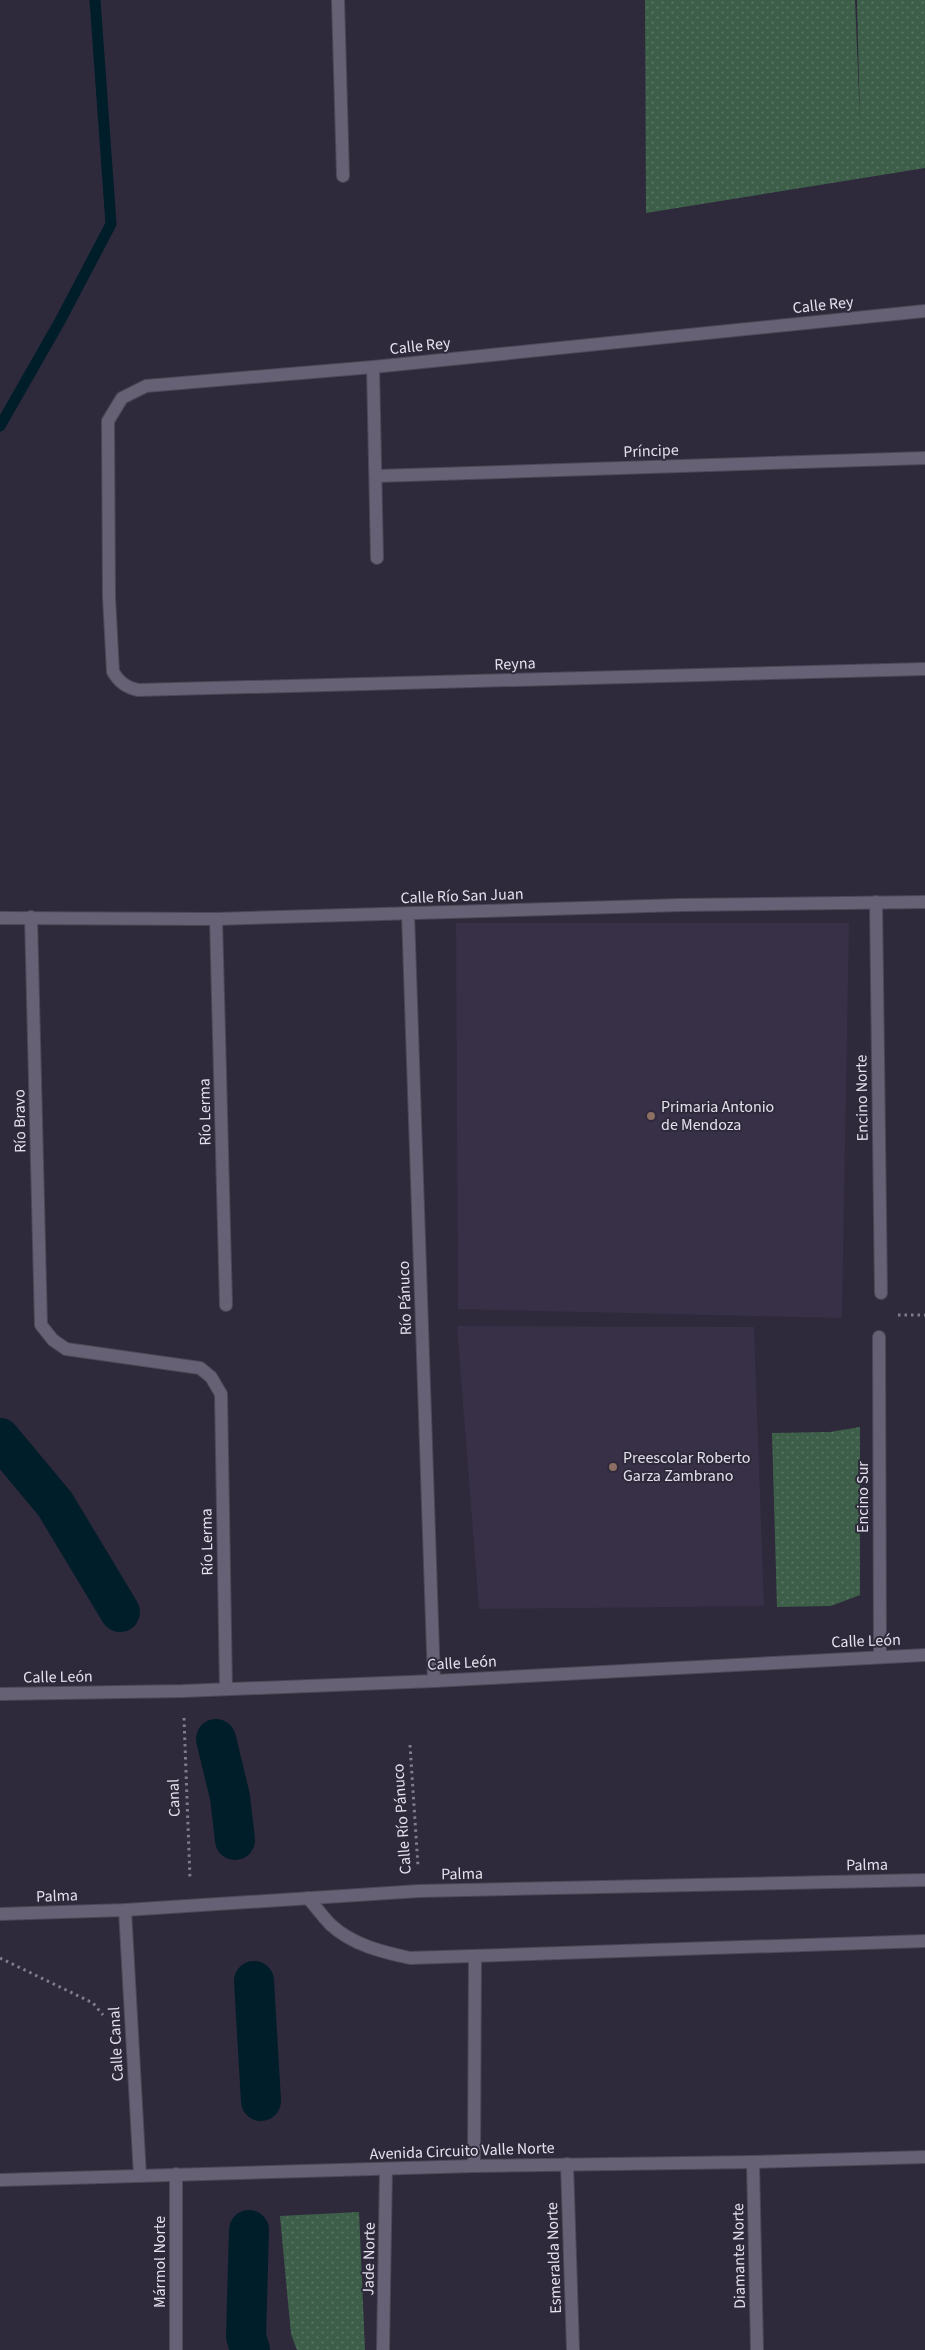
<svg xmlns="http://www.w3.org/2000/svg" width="925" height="2350" font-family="'Source Sans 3',sans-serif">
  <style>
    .built { fill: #373047 }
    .grass { fill: url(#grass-dots) }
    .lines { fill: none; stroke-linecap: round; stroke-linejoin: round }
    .stream { stroke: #001d2a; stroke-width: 11 }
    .canal { stroke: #001d2a; stroke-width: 40 }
    .minor-casing { stroke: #4c4856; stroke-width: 14 }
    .path { stroke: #807d8b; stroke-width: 3; stroke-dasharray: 2.5 4; stroke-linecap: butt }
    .minor { stroke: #666175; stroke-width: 12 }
    .education-dot { fill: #8d6e63; stroke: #2e2a3b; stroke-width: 2 }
    .labels { text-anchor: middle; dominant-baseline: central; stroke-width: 4; stroke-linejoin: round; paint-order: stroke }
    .street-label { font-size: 16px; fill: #e4e1ed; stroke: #2e2a3b }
    .poi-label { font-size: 16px; fill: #e4e1ed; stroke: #2e2a3b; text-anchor: start }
  </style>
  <defs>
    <pattern id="grass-dots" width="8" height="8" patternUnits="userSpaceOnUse" patternTransform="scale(1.25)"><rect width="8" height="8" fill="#3d5f49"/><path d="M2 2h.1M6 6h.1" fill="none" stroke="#597664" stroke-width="1.8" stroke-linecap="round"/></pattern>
  </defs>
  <rect width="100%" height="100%" fill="#2e2a3b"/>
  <g class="built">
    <polygon points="849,923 842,1318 458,1309 456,923"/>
    <polygon points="457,1326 754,1327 764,1606 479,1609"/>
  </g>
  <g class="grass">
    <polygon points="645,0 855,0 860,122 857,0 925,0 925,168 646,213"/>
    <polygon points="860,1427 860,1595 831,1606 777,1607 772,1433 830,1432"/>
    <polygon points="359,2212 365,2350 297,2350 291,2334 280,2216"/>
  </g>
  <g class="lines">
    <polyline class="stream" points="0,426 60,321 111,224 95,0"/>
    <g class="canal">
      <polyline points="0,1438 55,1504 120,1612"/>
      <polyline points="216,1739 230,1797 235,1840"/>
      <polyline points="254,1981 261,2101"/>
      <polyline points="249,2230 246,2336 250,2350"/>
    </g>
    <defs>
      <g id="minor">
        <polyline points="338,0 343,176"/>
        <path d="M925,311L373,367L146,386L122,398L108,421L109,597L113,672C119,682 126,688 138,690L925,669"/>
        <polyline points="373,367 377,558"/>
        <polyline points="377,476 925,458"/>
        <polyline points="876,902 881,1293"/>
        <polyline points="408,914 434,1681"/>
        <polyline points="31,917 41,1325 53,1340 66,1349 200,1368 211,1377 221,1394 226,1689"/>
        <polyline points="0,918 216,919 681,905 925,902"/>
        <polyline points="216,919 226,1305"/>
        <polyline points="879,1337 880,1656"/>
        <polyline points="0,1694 183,1691 434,1681 925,1655"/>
        <path d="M308,1898C316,1907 323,1917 331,1925C353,1945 382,1952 410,1958L925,1941"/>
        <polyline points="125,1910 140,2176"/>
        <polyline points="0,1914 125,1910 419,1891 925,1880"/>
        <polyline points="753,2162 757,2350"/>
        <polyline points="567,2164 573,2350"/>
        <polyline points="474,2166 475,1958"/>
        <polyline points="176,2174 176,2350"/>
        <polyline points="0,2180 474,2166 753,2162 925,2157"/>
        <polyline points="383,2350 386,2169"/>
      </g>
    </defs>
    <use href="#minor" class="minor-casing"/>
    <g class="path">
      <polyline points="898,1315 925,1315"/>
      <polyline points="184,1718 190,1879"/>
      <polyline points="410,1745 418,1866"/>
      <polyline points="0,1958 93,2003 103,2015"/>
    </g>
    <use href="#minor" class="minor"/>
  </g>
  <g class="education-dot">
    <circle cx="651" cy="1116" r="5"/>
    <circle cx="613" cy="1467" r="5"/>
  </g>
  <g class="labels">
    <g class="street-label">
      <text transform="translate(823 305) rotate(-6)">Calle Rey</text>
      <text transform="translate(420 346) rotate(-6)">Calle Rey</text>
      <text transform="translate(651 451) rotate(-2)">Príncipe</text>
      <text transform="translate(515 664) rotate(-2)">Reyna</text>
      <text transform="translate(462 896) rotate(-2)">Calle Río San Juan</text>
      <text transform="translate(862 1098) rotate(-91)">Encino Norte</text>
      <text transform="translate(205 1112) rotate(-91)">Río Lerma</text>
      <text transform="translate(20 1121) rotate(-91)">Río Bravo</text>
      <text transform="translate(405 1298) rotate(-92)">Río Pánuco</text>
      <text transform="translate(863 1497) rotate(-90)">Encino Sur</text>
      <text transform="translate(207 1542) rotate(-91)">Río Lerma</text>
      <text transform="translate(866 1641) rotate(-2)">Calle León</text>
      <text transform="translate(462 1663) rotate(-3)">Calle León</text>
      <text transform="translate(58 1677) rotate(-1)">Calle León</text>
      <text transform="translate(174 1798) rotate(-92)">Canal</text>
      <text transform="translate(402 1819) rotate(-94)">Calle Río Pánuco</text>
      <text transform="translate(867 1865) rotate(-1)">Palma</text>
      <text transform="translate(462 1874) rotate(-1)">Palma</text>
      <text transform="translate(57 1896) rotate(-2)">Palma</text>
      <text transform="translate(116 2044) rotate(-93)">Calle Canal</text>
      <text transform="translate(462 2151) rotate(-2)">Avenida Circuito Valle Norte</text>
      <text transform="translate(739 2256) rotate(-91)">Diamante Norte</text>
      <text transform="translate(554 2258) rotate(-92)">Esmeralda Norte</text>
      <text transform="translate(369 2259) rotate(-89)">Jade Norte</text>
      <text transform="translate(160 2262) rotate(-90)">Mármol Norte</text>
    </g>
    <g class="poi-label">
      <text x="661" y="1107">Primaria Antonio<tspan x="661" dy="18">de Mendoza</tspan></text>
      <text x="623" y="1458">Preescolar Roberto<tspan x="623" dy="18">Garza Zambrano</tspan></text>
    </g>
  </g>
</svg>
